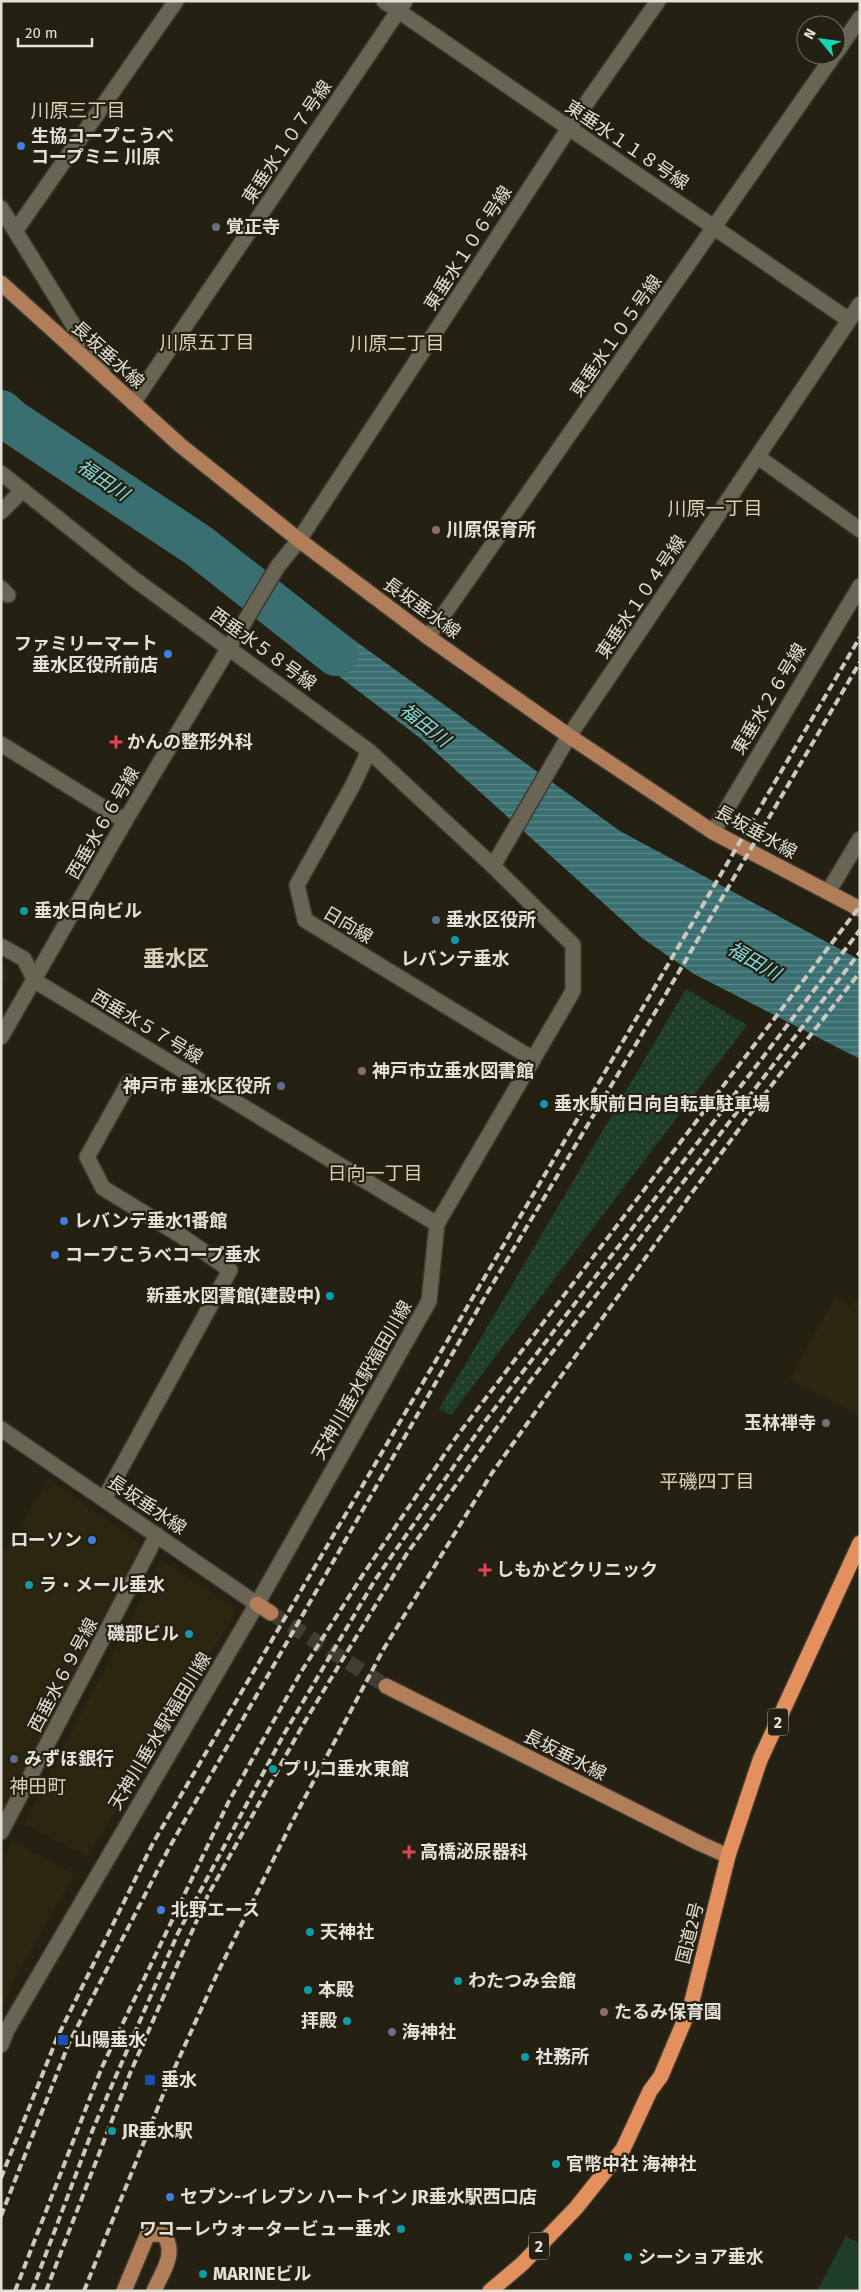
<svg xmlns="http://www.w3.org/2000/svg" width="861" height="2292" font-family="'Fira Sans','Noto Sans JP',sans-serif">
  <style>
    .built { fill: #2c2611 }
    .grass { fill: url(#grass-dots) }
    .green { fill: #1e3e2b }
    .water { fill: url(#water-rules) }
    .lines { fill: none; stroke-linecap: round; stroke-linejoin: round }
    .river { stroke: #396f71; stroke-width: 44 }
    .major-tunnel { stroke: #413d30; stroke-width: 15; stroke-dasharray: 15 8; stroke-linecap: butt }
    .minor-casing { stroke: #3d3930; stroke-width: 18 }
    .major-casing { stroke: #3d3930; stroke-width: 18 }
    .highway-casing { stroke: #3d3930; stroke-width: 18 }
    .minor { stroke: #696554; stroke-width: 15 }
    .major { stroke: #b27e5a; stroke-width: 15 }
    .highway { stroke: #e38f5e; stroke-width: 15 }
    .rail { stroke: #cac7be; stroke-width: 4; stroke-dasharray: 8 4; stroke-linecap: butt }
    .shop-dot { fill: #3f7fe0; stroke: #242012; stroke-width: 2 }
    .worship-dot { fill: #6b7280; stroke: #242012; stroke-width: 2 }
    .education-dot { fill: #8d6e63; stroke: #242012; stroke-width: 2 }
    .health-dot { fill: #e0444e; stroke: #242012; stroke-width: 2 }
    .culture-dot { fill: #0f9aa8; stroke: #242012; stroke-width: 2 }
    .service-dot { fill: #5c6f8a; stroke: #242012; stroke-width: 2 }
    .transit-dot { fill: #1a4fb4; stroke: #242012; stroke-width: 2 }
    .labels { text-anchor: middle; dominant-baseline: central; stroke-width: 4.5; stroke-linejoin: round; paint-order: stroke }
    .shield { fill: #242012; stroke: #aaa69c; stroke-width: 1 }
    .shield-label { font-size: 16px; font-weight: bold; fill: #e3e0d7 }
    .poi-label { font-size: 18px; font-weight: bold; fill: #e3e0d7; stroke: #242012; text-anchor: start }
    .street-label { font-size: 18px; fill: #e3e0d7; stroke: #242012 }
    .neighbourhood-label { font-size: 19px; fill: #d4cebc; stroke: #242012 }
    .water-label { font-size: 19px; font-style: italic; fill: #80dbde; stroke: #242012 }
    .district-label { font-size: 22px; font-weight: bold; fill: #d4cebc; stroke: #242012 }
  </style>
  <defs>
    <pattern id="grass-dots" width="8" height="8" patternUnits="userSpaceOnUse" patternTransform="scale(1.25)"><rect width="8" height="8" fill="#1e3e2b"/><path d="M2 2h.1M6 6h.1" fill="none" stroke="#3f5a49" stroke-width="1.8" stroke-linecap="round"/></pattern>
    <pattern id="water-rules" width="6" height="5" patternUnits="userSpaceOnUse" patternTransform="scale(1.25)"><rect width="6" height="5" fill="#396f71"/><path d="M0 2.5h6" fill="none" stroke="#5f8a8b"/></pattern>
  </defs>
  <rect width="100%" height="100%" fill="#242012"/>
  <g class="built">
    <polygon points="1,961 4,963 8,978 1,990"/>
    <polygon points="860,1293 860,1416 789,1380 835,1297 852,1307"/>
    <polygon points="49,1479 145,1547 5,1809 1,1807 1,1557"/>
    <polygon points="161,1560 237,1610 87,1857 24,1824"/>
    <polygon points="13,1840 74,1875 17,1975 1,2009 1,1864"/>
  </g>
  <polygon class="grass" points="686,989 747,1025 451,1415 439,1409"/>
  <polygon class="green" points="846,2236 860,2244 860,2291 817,2291"/>
  <polygon class="water" points="298,600 620,831 860,960 860,1059 694,974 642,938 420,738 281,632"/>
  <g class="lines">
    <polyline class="river" points="1,412 11,421 199,546 336,654"/>
    <polyline class="major-tunnel" points="271,1613 386,1686"/>
    <defs>
      <g id="minor">
        <polyline points="384,1 849,320"/>
        <polyline points="836,53 860,18"/>
        <polyline points="1,208 103,373"/>
        <polyline points="16,230 176,1"/>
        <polyline points="133,403 405,1"/>
        <polyline points="758,457 860,530"/>
        <polyline points="1,473 134,579 369,751 493,866 573,945 573,991 437,1224 429,1301 257,1604 7,2030 1,2045"/>
        <polyline points="1,512 23,490"/>
        <polyline points="1,588 8,595"/>
        <polyline points="428,637 834,55"/>
        <polyline points="1,744 125,821"/>
        <polyline points="369,751 353,785 297,885 305,920 533,1059"/>
        <polyline points="713,832 860,586"/>
        <polyline points="493,866 569,736 860,304"/>
        <polyline points="828,892 860,839"/>
        <polyline points="1,946 24,959 35,981 437,1224"/>
        <polyline points="1,1037 125,821 278,566 299,540 569,128 658,1"/>
        <polyline points="1,1429 257,1604"/>
        <polyline points="104,1499 230,1270 180,1235 103,1188 87,1157 129,1082"/>
        <polyline points="1,1832 157,1535"/>
      </g>
      <g id="major">
        <polyline points="1,283 180,445 299,540 428,637 569,736 713,832 860,909"/>
        <polyline points="257,1604 271,1613"/>
        <polyline points="386,1686 699,1843 728,1856"/>
        <path d="M124,2291L147,2236L154,2234L164,2235C177,2254 162,2272 154,2291"/>
      </g>
      <polyline id="highway" points="490,2291 522,2264 576,2208 623,2149 650,2091 661,2076 691,2005 728,1856 760,1760 860,1543"/>
    </defs>
    <use href="#minor" class="minor-casing"/>
    <use href="#major" class="major-casing"/>
    <use href="#highway" class="highway-casing"/>
    <use href="#minor" class="minor"/>
    <use href="#major" class="major"/>
    <use href="#highway" class="highway"/>
    <g class="rail">
      <polyline points="1,2178 57,2038 153,1843 860,637"/>
      <polyline points="1,2216 69,2043 169,1848 486,1295 663,999 860,662"/>
      <polyline points="15,2291 102,2067 229,1801 301,1672 364,1573 457,1436 860,906"/>
      <polyline points="32,2291 93,2129 178,1933 284,1734 375,1580 486,1420 860,930"/>
      <polyline points="46,2291 131,2071 208,1895 304,1723 406,1555 528,1384 860,952"/>
      <polyline points="84,2291 167,2085 217,1974 292,1822 383,1650 492,1473 691,1194 777,1078 860,972"/>
    </g>
  </g>
  <g class="shop-dot">
    <circle cx="21" cy="146" r="5"/>
    <circle cx="168" cy="654" r="5"/>
    <circle cx="64" cy="1221" r="5"/>
    <circle cx="55" cy="1255" r="5"/>
    <circle cx="92" cy="1540" r="5"/>
    <circle cx="161" cy="1910" r="5"/>
    <circle cx="170" cy="2197" r="5"/>
  </g>
  <g class="worship-dot">
    <circle cx="216" cy="227" r="5"/>
    <circle cx="826" cy="1423" r="5"/>
    <circle cx="392" cy="2032" r="5"/>
  </g>
  <g class="education-dot">
    <circle cx="436" cy="530" r="5"/>
    <circle cx="362" cy="1071" r="5"/>
    <circle cx="604" cy="2012" r="5"/>
  </g>
  <g class="health-dot">
    <path d="M113.5 734.5h5v5h5v5h-5v5h-5v-5h-5v-5h5z"/>
    <path d="M482.5 1562.5h5v5h5v5h-5v5h-5v-5h-5v-5h5z"/>
    <path d="M406.5 1844.5h5v5h5v5h-5v5h-5v-5h-5v-5h5z"/>
  </g>
  <g class="culture-dot">
    <circle cx="24" cy="911" r="5"/>
    <circle cx="455" cy="940" r="5"/>
    <circle cx="544" cy="1104" r="5"/>
    <circle cx="330" cy="1296" r="5"/>
    <circle cx="29" cy="1585" r="5"/>
    <circle cx="189" cy="1634" r="5"/>
    <circle cx="273" cy="1769" r="5"/>
    <circle cx="310" cy="1932" r="5"/>
    <circle cx="458" cy="1981" r="5"/>
    <circle cx="308" cy="1990" r="5"/>
    <circle cx="347" cy="2021" r="5"/>
    <circle cx="525" cy="2057" r="5"/>
    <circle cx="112" cy="2131" r="5"/>
    <circle cx="556" cy="2164" r="5"/>
    <circle cx="401" cy="2229" r="5"/>
    <circle cx="628" cy="2257" r="5"/>
    <circle cx="203" cy="2274" r="5"/>
  </g>
  <g class="service-dot">
    <circle cx="436" cy="920" r="5"/>
    <circle cx="281" cy="1086" r="5"/>
    <circle cx="14" cy="1759" r="5"/>
  </g>
  <g class="transit-dot">
    <rect x="57" y="2034" width="12" height="12" rx="2.5"/>
    <rect x="144" y="2074" width="12" height="12" rx="2.5"/>
  </g>
  <g class="labels">
    <g class="shield">
      <rect x="768" y="1708.5" width="20" height="27" rx="4"/>
      <rect x="529" y="2232.5" width="20" height="27" rx="4"/>
    </g>
    <g class="shield-label">
      <text x="778" y="1722">2</text>
      <text x="539" y="2246">2</text>
    </g>
    <g class="poi-label">
      <text x="31" y="136">生協コープこうべ<tspan x="31" dy="21">コープミニ 川原</tspan></text>
      <text x="226" y="227">覚正寺</text>
      <text x="446" y="530">川原保育所</text>
      <text x="158" y="644" text-anchor="end">ファミリーマート<tspan x="158" dy="21">垂水区役所前店</tspan></text>
      <text x="127" y="742">かんの整形外科</text>
      <text x="34" y="911">垂水日向ビル</text>
      <text x="446" y="920">垂水区役所</text>
      <text x="455" y="959" text-anchor="middle">レバンテ垂水</text>
      <text x="372" y="1071">神戸市立垂水図書館</text>
      <text x="271" y="1086" text-anchor="end">神戸市 垂水区役所</text>
      <text x="554" y="1104">垂水駅前日向自転車駐車場</text>
      <text x="74" y="1221">レバンテ垂水1番館</text>
      <text x="65" y="1255">コープこうべコープ垂水</text>
      <text x="320" y="1296" text-anchor="end">新垂水図書館(建設中)</text>
      <text x="816" y="1423" text-anchor="end">玉林禅寺</text>
      <text x="82" y="1540" text-anchor="end">ローソン</text>
      <text x="496" y="1570">しもかどクリニック</text>
      <text x="39" y="1585">ラ・メール垂水</text>
      <text x="179" y="1634" text-anchor="end">磯部ビル</text>
      <text x="24" y="1759">みずほ銀行</text>
      <text x="283" y="1769">プリコ垂水東館</text>
      <text x="420" y="1852">高橋泌尿器科</text>
      <text x="171" y="1910">北野エース</text>
      <text x="320" y="1932">天神社</text>
      <text x="468" y="1981">わたつみ会館</text>
      <text x="318" y="1990">本殿</text>
      <text x="614" y="2012">たるみ保育園</text>
      <text x="337" y="2021" text-anchor="end">拝殿</text>
      <text x="402" y="2032">海神社</text>
      <text x="74" y="2040">山陽垂水</text>
      <text x="535" y="2057">社務所</text>
      <text x="161" y="2080">垂水</text>
      <text x="122" y="2131">JR垂水駅</text>
      <text x="566" y="2164">官幣中社 海神社</text>
      <text x="180" y="2197">セブン-イレブン ハートイン JR垂水駅西口店</text>
      <text x="391" y="2229" text-anchor="end">ワコーレウォータービュー垂水</text>
      <text x="638" y="2257">シーショア垂水</text>
      <text x="213" y="2274">MARINEビル</text>
    </g>
    <g class="street-label">
      <text transform="translate(287 142) rotate(-56)">東垂水１０７号線</text>
      <text transform="translate(627 145) rotate(34)">東垂水１１８号線</text>
      <text transform="translate(468 248) rotate(-57)">東垂水１０６号線</text>
      <text transform="translate(616 336) rotate(-55)">東垂水１０５号線</text>
      <text transform="translate(108 355) rotate(42)">長坂垂水線</text>
      <text transform="translate(641 597) rotate(-56)">東垂水１０４号線</text>
      <text transform="translate(422 608) rotate(36)">長坂垂水線</text>
      <text transform="translate(263 649) rotate(36)">西垂水５８号線</text>
      <text transform="translate(769 699) rotate(-59)">東垂水２６号線</text>
      <text transform="translate(103 823) rotate(-60)">西垂水６６号線</text>
      <text transform="translate(756 832) rotate(29)">長坂垂水線</text>
      <text transform="translate(348 925) rotate(31)">日向線</text>
      <text transform="translate(147 1027) rotate(31)">西垂水５７号線</text>
      <text transform="translate(362 1380) rotate(-60)">天神川垂水駅福田川線</text>
      <text transform="translate(147 1505) rotate(34)">長坂垂水線</text>
      <text transform="translate(63 1675) rotate(-62)">西垂水６９号線</text>
      <text transform="translate(160 1731) rotate(-59)">天神川垂水駅福田川線</text>
      <text transform="translate(565 1755) rotate(27)">長坂垂水線</text>
      <text transform="translate(690 1933) rotate(-76)">国道2号</text>
    </g>
    <g class="neighbourhood-label">
      <text x="78" y="110">川原三丁目</text>
      <text x="207" y="342">川原五丁目</text>
      <text x="397" y="343">川原二丁目</text>
      <text x="715" y="508">川原一丁目</text>
      <text x="375" y="1173">日向一丁目</text>
      <text x="707" y="1481">平磯四丁目</text>
      <text x="38" y="1786">神田町</text>
    </g>
    <g class="water-label">
      <text transform="translate(103 480) rotate(34)">福田川</text>
      <text transform="translate(425 725) rotate(38)">福田川</text>
      <text transform="translate(754 961) rotate(30)">福田川</text>
    </g>
    <g class="district-label">
      <text x="176" y="958">垂水区</text>
    </g>
  </g>
  <rect width="861" height="2292" fill="none" stroke="#e3e0d7" stroke-width="5"/>
  <g transform="translate(821 40) rotate(299)"><circle r="24" fill="#242012" stroke="#706d61"/>
  <path d="M0-4L9 19L0 12L-9 19Z" fill="#12d5b4"/>
  <text y="-8" font-size="14" font-weight="bold" text-anchor="middle" fill="#e3e0d7">N</text>
  </g>
  <path d="M18 38v8h74v-8" fill="none" stroke="#e3e0d7" stroke-width="2.5"/>
  <text x="25" y="38" font-size="15" fill="#e3e0d7" stroke="#242012" stroke-width="4" paint-order="stroke">20 m</text>
</svg>
